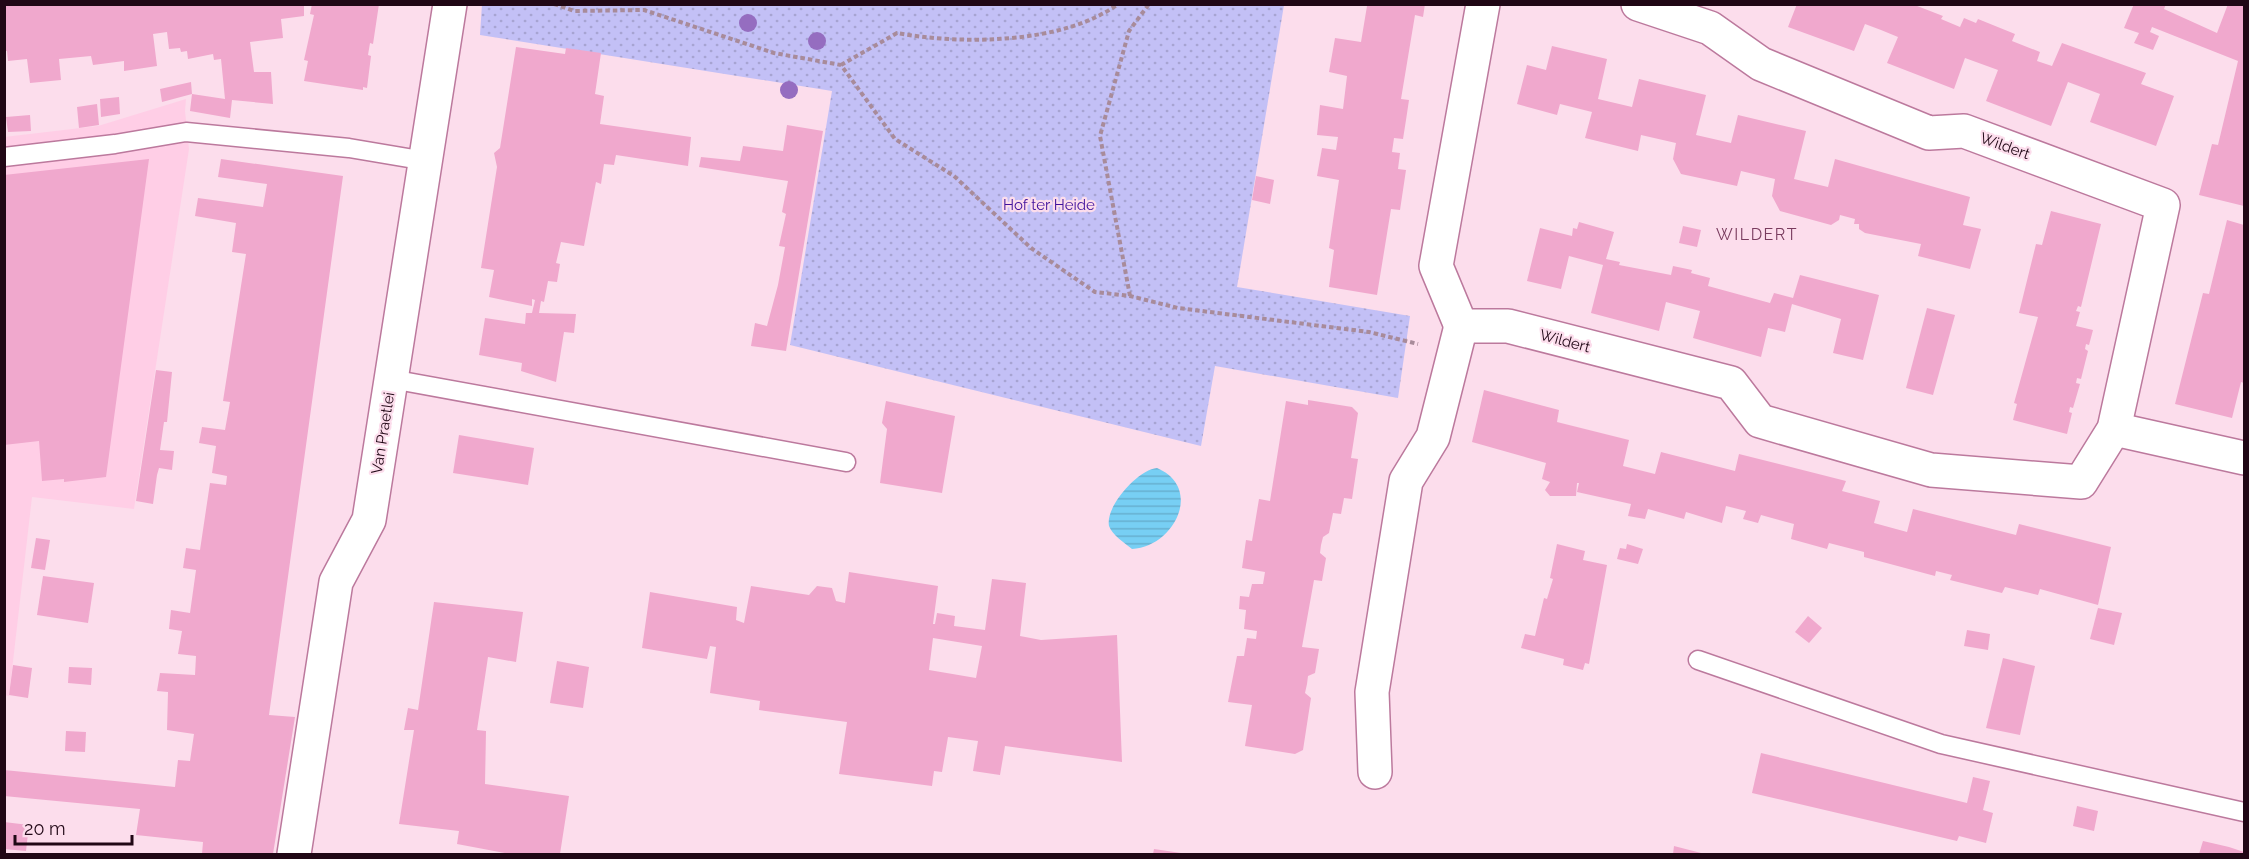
<svg xmlns="http://www.w3.org/2000/svg" width="2249" height="859" font-family="Raleway,sans-serif">
  <style>
    .built { fill: #ffcee6 }
    .park { fill: url(#park-dots) }
    .water { fill: url(#water-rules) }
    .building { fill: #f0a8cd; fill-rule: evenodd }
    .lines { fill: none; stroke-linecap: round; stroke-linejoin: round }
    .service-casing { stroke: #bc799d; stroke-width: 21 }
    .minor-casing { stroke: #bc799d; stroke-width: 36 }
    .path { stroke: #a88b9a; stroke-width: 4; stroke-dasharray: 4.5 3; stroke-linecap: butt }
    .service { stroke: #fff; stroke-width: 18 }
    .minor { stroke: #fff; stroke-width: 33 }
    .tree { fill: #956dc0 }
    .labels { text-anchor: middle; dominant-baseline: central; stroke-width: 4.5; stroke-linejoin: round; paint-order: stroke }
    .street-label { font-size: 15px; fill: #200715; stroke: #fcddec }
    .park-label { font-size: 15px; fill: #40119c; stroke: #fcddec }
    .neighbourhood-label { font-size: 16px; letter-spacing: 1.5px; fill: #793b5e; stroke: #fcddec }
  </style>
  <defs>
    <pattern id="park-dots" width="8" height="8" patternUnits="userSpaceOnUse" patternTransform="scale(1.5)"><rect width="8" height="8" fill="#c3c0f6"/><path d="M2 2h.1M6 6h.1" fill="none" stroke="#a7a4d2" stroke-width="1.8" stroke-linecap="round"/></pattern>
    <pattern id="water-rules" width="6" height="5" patternUnits="userSpaceOnUse" patternTransform="scale(1.5)"><rect width="6" height="5" fill="#77cff4"/><path d="M0 2.5h6" fill="none" stroke="#67b0d0"/></pattern>
  </defs>
  <rect width="100%" height="100%" fill="#fcddec"/>
  <polygon class="built" points="186,99 185,111 189,149 134,509 32,497 9,696 4,695 4,137 98,126"/>
  <polygon class="park" points="482,4 1284,5 1237,287 1410,316 1398,398 1215,366 1201,446 790,345 832,91 480,35"/>
  <path class="water" d="M1157,468C1204,488 1174,547 1132,549C1125,543 1112,535 1109,526C1105,506 1139,469 1157,468Z"/>
  <g class="building">
    <polygon points="4,4 304,4 304,16 281,19 283,38 250,42 254,72 271,72 273,104 232,100 230,118 190,111 192,94 162,102 160,89 191,82 192,94 225,99 221,59 214,60 213,54 188,59 187,51 181,52 180,48 169,49 167,32 153,34 157,66 124,71 124,61 93,65 91,56 59,59 61,80 30,83 27,59 8,61 7,51 4,51"/>
    <polygon points="312,4 379,4 373,44 370,43 368,55 371,56 367,88 363,87 363,90 304,81 308,61 304,60 314,15 310,14"/>
    <polygon points="1425,4 1423,17 1415,15 1401,99 1409,100 1406,120 1403,139 1394,138 1392,152 1400,153 1398,169 1406,170 1400,210 1391,209 1377,295 1329,287 1334,250 1329,248 1339,180 1317,176 1322,148 1336,150 1338,137 1317,135 1320,105 1343,109 1347,76 1329,72 1335,38 1361,42 1367,6"/>
    <polygon points="1797,4 1912,4 1943,16 1941,19 1960,27 1964,18 1976,23 1978,19 2015,34 2012,41 2040,52 2037,61 2052,66 2062,43 2146,73 2141,84 2174,96 2156,146 2090,122 2100,94 2068,82 2051,126 1986,101 1998,70 1965,58 1954,89 1887,63 1898,37 1881,30 1865,24 1854,51 1788,27"/>
    <polygon points="2134,4 2166,4 2164,9 2217,33 2228,4 2244,4 2244,206 2199,195 2212,144 2218,145 2238,61 2152,27 2150,32 2159,36 2153,50 2134,43 2139,33 2124,28"/>
    <polygon points="1552,46 1607,59 1598,99 1632,107 1639,79 1706,95 1696,135 1731,143 1738,115 1806,131 1794,179 1828,187 1835,159 1970,197 1963,225 1981,229 1970,269 1918,256 1921,244 1865,233 1859,229 1859,224 1854,224 1855,219 1840,215 1839,220 1831,225 1780,211 1772,196 1775,179 1741,171 1737,186 1681,174 1673,159 1676,143 1641,135 1638,151 1585,138 1592,112 1560,104 1557,115 1517,104 1527,65 1546,70"/>
    <polygon points="516,47 565,54 566,48 601,53 595,94 604,96 600,124 691,137 688,166 616,155 614,165 604,164 601,184 596,182 584,246 561,242 556,263 560,264 557,282 548,281 544,302 541,301 539,313 576,314 574,333 564,332 556,382 521,371 522,363 479,355 485,318 525,324 526,313 532,313 535,300 532,299 532,306 489,297 494,270 481,268 497,167 494,153 500,148"/>
    <polygon points="119,97 120,114 101,117 100,99"/>
    <polygon points="97,104 99,125 79,128 77,107"/>
    <polygon points="30,115 31,131 8,132 6,117"/>
    <polygon points="787,125 823,131 786,351 751,346 755,323 767,326 778,285 785,247 779,246 786,214 782,212 788,181 699,167 701,157 740,161 743,146 783,151"/>
    <polygon points="149,159 106,477 64,482 64,479 42,481 39,441 4,445 4,175"/>
    <polygon points="221,159 343,176 269,715 295,717 273,854 202,854 203,842 136,835 140,809 4,796 4,770 175,787 178,760 190,761 194,734 167,730 168,692 157,691 160,673 195,675 196,656 178,654 182,631 169,629 171,610 190,613 196,570 183,568 186,548 200,550 210,483 226,485 227,476 212,473 216,446 199,443 202,427 225,430 230,402 223,401 246,254 232,252 236,223 195,216 198,198 263,207 267,184 218,177"/>
    <polygon points="1256,176 1274,180 1270,204 1252,200"/>
    <polygon points="2051,211 2101,224 2081,307 2078,306 2076,311 2080,312 2076,326 2093,330 2089,345 2086,344 2085,349 2088,351 2081,379 2077,378 2076,383 2080,384 2073,408 2070,407 2069,412 2072,413 2067,434 2013,420 2017,404 2014,403 2038,317 2019,313 2036,244 2042,245"/>
    <polygon points="2227,220 2244,225 2244,383 2241,382 2232,418 2175,404 2203,293 2209,294"/>
    <polygon points="1579,222 1614,232 1606,259 1620,262 1619,265 1671,275 1673,266 1692,270 1691,273 1710,278 1708,286 1770,303 1774,293 1793,298 1800,275 1879,295 1863,360 1833,353 1841,319 1792,304 1785,332 1768,328 1761,357 1693,338 1700,311 1666,302 1659,331 1591,313 1603,265 1569,256 1561,289 1527,281 1540,228 1572,236 1573,228 1577,229"/>
    <polygon points="1683,226 1701,230 1697,247 1679,243"/>
    <polygon points="1927,308 1955,315 1933,395 1906,388"/>
    <polygon points="156,370 172,372 167,422 164,422 160,450 174,451 172,470 159,468 157,475 153,504 136,501"/>
    <polygon points="1484,390 1559,410 1557,422 1629,440 1623,466 1655,474 1661,452 1735,471 1739,454 1846,481 1842,491 1880,501 1874,523 1907,532 1913,509 2016,535 2019,524 2111,547 2098,605 2040,589 2038,595 2005,587 2002,593 1950,580 1952,575 1936,571 1935,576 1864,557 1864,552 1829,543 1827,549 1791,539 1794,524 1761,515 1758,523 1743,519 1746,511 1726,506 1722,523 1686,512 1684,519 1648,509 1645,519 1628,516 1631,504 1577,492 1579,483 1577,483 1576,496 1550,496 1545,490 1550,482 1542,479 1546,463 1472,442"/>
    <polygon points="1308,400 1352,407 1358,413 1351,458 1358,459 1352,499 1344,498 1341,514 1333,513 1329,533 1323,537 1321,545 1320,553 1326,558 1322,581 1314,580 1302,647 1319,649 1315,673 1308,676 1307,684 1305,693 1311,698 1303,750 1295,754 1245,746 1252,705 1228,702 1237,656 1244,656 1247,638 1256,639 1257,631 1244,629 1246,610 1239,609 1240,596 1249,597 1252,584 1263,584 1265,572 1242,568 1246,540 1252,541 1259,499 1270,501 1286,401 1308,405"/>
    <polygon points="886,401 955,416 942,493 880,483 887,429 882,423"/>
    <polygon points="459,435 534,448 528,485 453,473"/>
    <polygon points="36,538 50,540 45,570 31,568"/>
    <polygon points="1557,544 1585,551 1583,560 1607,565 1589,664 1585,663 1583,670 1563,665 1564,659 1521,648 1525,634 1535,636 1544,598 1547,599 1553,579 1550,578"/>
    <polygon points="1627,544 1643,549 1638,564 1617,559 1620,548 1626,549"/>
    <path d="M849,572L938,586L933,624H935L937,613L955,616L954,626L985,630L992,579L1026,583L1020,636L1041,640L1117,635L1122,762L1005,746L1000,775L973,771L978,741L948,737L942,772L934,771L932,786L839,774L847,722L759,710L760,701L710,693L716,647L710,646L707,659L642,648L650,592L737,607L736,620L744,623L751,586L809,595L817,586L832,588L836,601L845,603ZM933,638L982,646L976,678L929,670Z"/>
    <polygon points="43,576 94,583 88,623 37,615"/>
    <polygon points="434,602 523,612 516,662 488,657 477,730 486,731 485,784 569,796 560,854 510,854 457,844 459,831 399,824 414,730 404,730 408,708 418,710"/>
    <polygon points="2098,608 2122,613 2114,645 2090,639"/>
    <polygon points="1808,616 1822,628 1809,643 1795,632"/>
    <polygon points="1967,630 1990,634 1988,650 1964,646"/>
    <polygon points="2003,658 2035,666 2020,735 1986,728"/>
    <polygon points="557,661 589,667 583,708 550,703"/>
    <polygon points="13,665 32,668 28,698 9,695"/>
    <polygon points="69,667 92,668 91,685 68,683"/>
    <polygon points="66,731 86,732 85,752 65,751"/>
    <polygon points="1761,753 1967,803 1973,777 1990,781 1983,810 1993,813 1986,843 1959,836 1957,841 1752,793"/>
    <polygon points="2077,806 2098,811 2094,831 2073,826"/>
    <polygon points="4,822 29,825 26,851 4,849"/>
    <polygon points="2203,841 2229,847 2244,852 2244,854 2199,854"/>
    <polygon points="1674,846 1705,854 1673,854"/>
    <polygon points="1154,849 1181,853 1181,854 1153,854"/>
  </g>
  <g class="lines">
    <defs>
      <g id="service">
        <polyline points="4,157 115,144 186,132 349,148 426,161"/>
        <polyline points="391,379 846,462"/>
        <polyline points="1698,660 1941,744 2244,812"/>
      </g>
      <g id="minor">
        <polyline points="1483,4 1436,266 1461,326 1508,326 1731,383 1760,421 1931,470 2081,482 2114,429 2163,205 1964,131 1929,133 1761,64 1710,28 1638,4"/>
        <polyline points="2114,429 2244,458"/>
        <polyline points="1375,772 1372,692 1406,481 1433,437 1461,326"/>
        <polyline points="294,854 336,582 369,520 450,4"/>
      </g>
    </defs>
    <use href="#service" class="service-casing"/>
    <use href="#minor" class="minor-casing"/>
    <g class="path">
      <polyline points="554,4 574,11 644,10 774,53 841,65 895,139 954,176 1031,248 1095,292 1130,296 1178,308 1369,332 1418,344"/>
      <path d="M841,65L897,33C962,45 1064,44 1118,4"/>
      <polyline points="1130,296 1100,136 1129,31 1149,4"/>
    </g>
    <use href="#service" class="service"/>
    <use href="#minor" class="minor"/>
  </g>
  <g class="tree">
    <circle cx="748" cy="23" r="9"/>
    <circle cx="817" cy="41" r="9"/>
    <circle cx="789" cy="90" r="9"/>
  </g>
  <g class="labels">
    <g class="street-label">
      <text transform="translate(2005 146) rotate(20)">Wildert</text>
      <text transform="translate(1565 341) rotate(15)">Wildert</text>
      <text transform="translate(383 433) rotate(-81)">Van Praetlei</text>
    </g>
    <g class="park-label">
      <text x="1049" y="205">Hof ter Heide</text>
    </g>
    <g class="neighbourhood-label">
      <text x="1757" y="234">WILDERT</text>
    </g>
  </g>
  <rect width="2249" height="859" fill="none" stroke="#200715" stroke-width="12"/>
  <path d="M15 835v9h117v-9" fill="none" stroke="#200715" stroke-width="3"/>
  <text x="24" y="835" font-size="18" fill="#200715" stroke="#fcddec" stroke-width="4.5" paint-order="stroke">20 m</text>
</svg>
